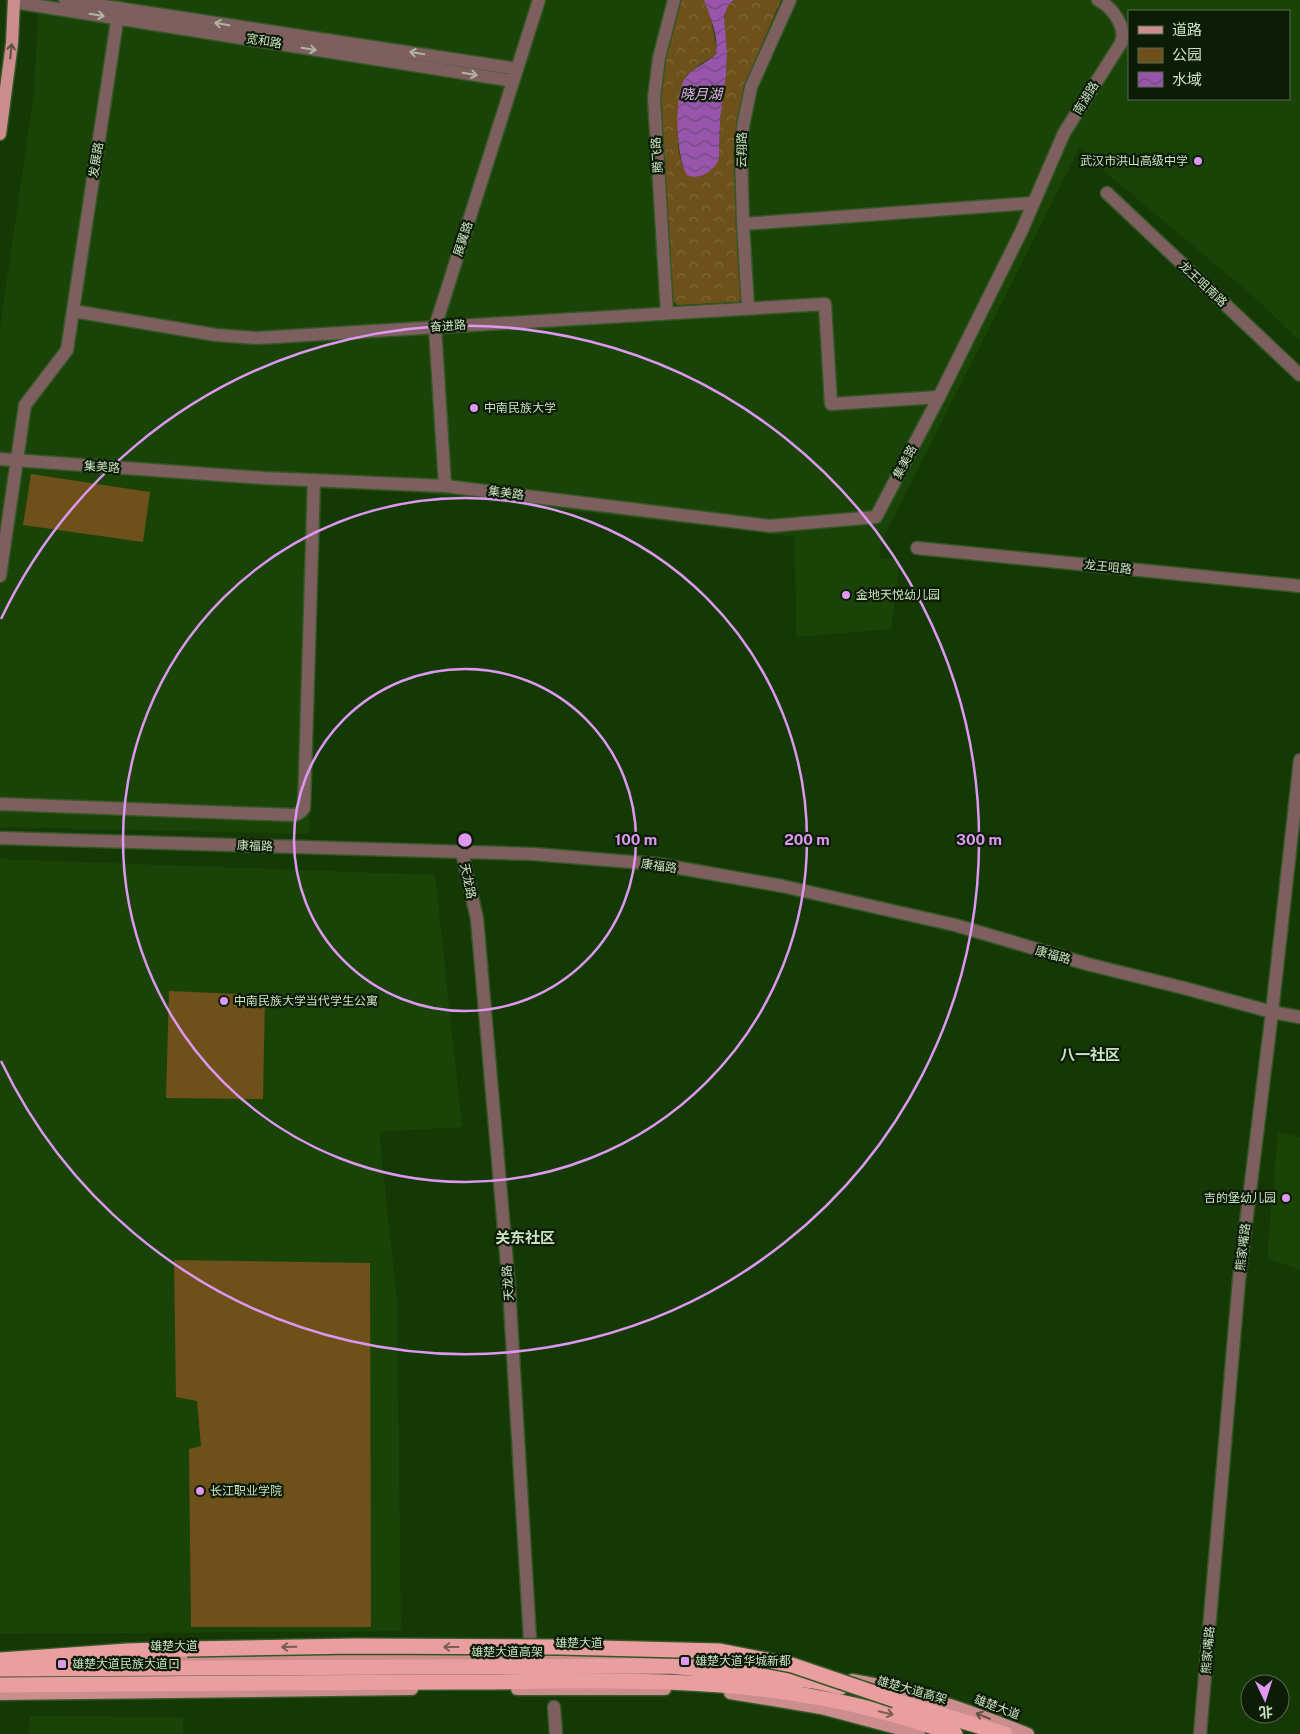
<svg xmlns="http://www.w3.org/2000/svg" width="1300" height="1734" font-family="'Public Sans','Noto Sans SC',sans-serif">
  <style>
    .built { fill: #1a4407; fill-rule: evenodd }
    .forest { fill: url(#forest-crowns) }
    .park { fill: #6e501a }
    .water { fill: url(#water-waves) }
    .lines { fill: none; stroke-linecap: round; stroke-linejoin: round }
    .minor-casing { stroke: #355727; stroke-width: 15 }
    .major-casing { stroke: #355727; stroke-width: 15 }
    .highway-casing { stroke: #355727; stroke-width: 18 }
    .minor { stroke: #7e5f5f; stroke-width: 12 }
    .major { stroke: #cb8d8d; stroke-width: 12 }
    .highway { stroke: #e99ea0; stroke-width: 15 }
    .highway-bridge-casing { stroke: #355727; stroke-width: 18; stroke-linecap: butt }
    .highway-bridge { stroke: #e99ea0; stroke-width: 15 }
    .oneway { stroke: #b0b4a1 }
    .oneway2 { stroke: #624f43 }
    .oneway3 { stroke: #7b5d54 }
    .ring { fill: none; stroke: #de98f2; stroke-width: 2.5 }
    .poi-dot { fill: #de98f2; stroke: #0d1c07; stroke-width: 2 }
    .labels { text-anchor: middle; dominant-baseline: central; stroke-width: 4.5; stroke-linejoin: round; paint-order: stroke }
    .street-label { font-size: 12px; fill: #cbe1c4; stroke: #0d1c07 }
    .poi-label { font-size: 12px; fill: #cbe1c4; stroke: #0d1c07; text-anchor: start }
    .water-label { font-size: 14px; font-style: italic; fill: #e4b0f3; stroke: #0d1c07 }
    .quarter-label { font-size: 15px; font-weight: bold; fill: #cbe1c4; stroke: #0d1c07 }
    .centre { fill: #de98f2; stroke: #0d1c07; stroke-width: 2.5 }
    .ring-label { font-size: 15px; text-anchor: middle; font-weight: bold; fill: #de98f2; stroke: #0d1c07; stroke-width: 4.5; stroke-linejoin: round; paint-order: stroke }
  </style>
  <defs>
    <pattern id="forest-crowns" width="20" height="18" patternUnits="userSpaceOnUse" patternTransform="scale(1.25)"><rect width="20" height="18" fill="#6e501a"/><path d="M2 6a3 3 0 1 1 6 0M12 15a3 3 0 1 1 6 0" fill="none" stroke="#81693a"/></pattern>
    <pattern id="water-waves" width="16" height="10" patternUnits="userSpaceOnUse" patternTransform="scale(1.25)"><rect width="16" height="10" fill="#9954ac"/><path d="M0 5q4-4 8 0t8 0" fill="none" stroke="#704d79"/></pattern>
  </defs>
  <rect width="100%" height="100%" fill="#143905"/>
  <g class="built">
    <path d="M39,0H1300V341L1254,297L1110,176L1080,147L881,543L880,558L900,560L891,629L796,637L795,537L419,493L322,489L309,834L0,827V327L34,92ZM1129,11H1289V99H1129Z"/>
    <polygon points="0,859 435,875 462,1127 379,1132 397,1301 401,1631 0,1634"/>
    <polygon points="1278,1132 1300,1137 1300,1270 1267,1258"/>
    <polygon points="30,1716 183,1717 183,1734 29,1734"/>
  </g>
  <path class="forest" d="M680,0H704L711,18L717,51L714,56L702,63L686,76C681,107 671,142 685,171L719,159L720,120L726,75L727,52L724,21L725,8L734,0H781C764,40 745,79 737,122L743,295L739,302L677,305L672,299L660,108C661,70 670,36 680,0Z"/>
  <g class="park">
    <polygon points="31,474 150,492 143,542 23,525"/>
    <polygon points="169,991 265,995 263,1099 166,1098"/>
    <polygon points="174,1260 370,1263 371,1627 191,1627 189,1449 201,1446 197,1401 176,1397"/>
  </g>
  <path class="water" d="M704,0H734L728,5L724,16L727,52L726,75L720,120L719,159C715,170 699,181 687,175C676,158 673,93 686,77C694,67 707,63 716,54C719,36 710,17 704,0Z"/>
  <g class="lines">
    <defs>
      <g id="minor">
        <polyline points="65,0 517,69"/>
        <polyline points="14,2 513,81"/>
        <polyline points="1107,193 1300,375"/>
        <polyline points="743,224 1033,203"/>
        <polyline points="748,308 743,224 741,154 743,126 751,87 790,0"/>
        <polyline points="73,311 216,335 257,338 825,304 831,404 939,397"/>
        <polyline points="667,313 654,98 659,58 674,0"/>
        <path d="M0,459L264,478L445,486L770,526L876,517L939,397L1021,232L1064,133L1121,43C1127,27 1112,7 1098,0"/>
        <polyline points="445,486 435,327 539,0"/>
        <polyline points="917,548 1300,586"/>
        <polyline points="0,576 25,405 67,350 119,8"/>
        <path d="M0,804L292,815C298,815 301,813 304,808L314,480"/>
        <polyline points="0,838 533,854 657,864 782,886 955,925 1087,964 1184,988 1272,1012 1300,1017"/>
        <polyline points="462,852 477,919 509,1287 531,1656"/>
        <polyline points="554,1707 556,1734"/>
        <polyline points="1200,1734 1239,1280 1272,1012 1300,760"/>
      </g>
      <g id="major">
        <polyline points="0,134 12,43 14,0"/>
        <polyline points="86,1660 462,1659 531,1657 675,1657 758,1665"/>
        <path d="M852,1680C913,1690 971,1711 1028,1734"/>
        <polyline points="517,1689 665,1689"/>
        <polyline points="730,1693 821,1708 919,1734"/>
        <polyline points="0,1694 412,1689"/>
      </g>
      <g id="highway">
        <polyline points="0,1660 127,1651 187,1649"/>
        <polyline points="0,1669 670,1666 814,1681 841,1687"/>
        <path d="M0,1685C151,1684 303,1682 454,1682C576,1682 700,1675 820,1698C866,1706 911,1719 955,1734"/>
        <polyline points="882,1697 1005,1734"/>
      </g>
    </defs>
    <use href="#minor" class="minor-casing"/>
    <use href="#major" class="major-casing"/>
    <use href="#highway" class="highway-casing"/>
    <use href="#minor" class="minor"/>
    <use href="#major" class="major"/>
    <use href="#highway" class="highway"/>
    <defs>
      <polyline id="highway-bridge" points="187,1649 355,1646 559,1647 720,1651 792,1665 895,1700"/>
    </defs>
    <use href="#highway-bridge" class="highway-bridge-casing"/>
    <use href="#highway-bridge" class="highway-bridge"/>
  </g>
  <defs><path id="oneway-shaft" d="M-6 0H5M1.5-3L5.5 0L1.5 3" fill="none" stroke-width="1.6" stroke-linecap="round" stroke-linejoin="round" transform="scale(1.25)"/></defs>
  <g class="oneway">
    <use href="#oneway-shaft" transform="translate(97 15) rotate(9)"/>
    <use href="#oneway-shaft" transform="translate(222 24) rotate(-171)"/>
    <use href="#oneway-shaft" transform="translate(309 49) rotate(9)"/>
    <use href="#oneway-shaft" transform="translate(417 53) rotate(-171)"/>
    <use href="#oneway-shaft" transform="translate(470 74) rotate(9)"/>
  </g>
  <g class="oneway2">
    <use href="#oneway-shaft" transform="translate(11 51) rotate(-84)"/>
    <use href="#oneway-shaft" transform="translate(983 1716) rotate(-158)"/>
  </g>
  <g class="oneway3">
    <use href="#oneway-shaft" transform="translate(289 1647) rotate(179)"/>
    <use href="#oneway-shaft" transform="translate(451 1647) rotate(-180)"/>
    <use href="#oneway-shaft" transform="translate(886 1713) rotate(13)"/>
  </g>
  <g class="ring">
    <circle cx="465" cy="840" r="171"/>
    <circle cx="465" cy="840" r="342"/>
    <path d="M1 619A514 514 0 1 1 1 1061"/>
  </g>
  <g class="poi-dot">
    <circle cx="1198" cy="161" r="5"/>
    <circle cx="474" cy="408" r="5"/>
    <circle cx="846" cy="595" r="5"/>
    <circle cx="224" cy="1001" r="5"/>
    <circle cx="1286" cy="1198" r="5"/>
    <circle cx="200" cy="1491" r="5"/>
    <rect x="680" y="1656" width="10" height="10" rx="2.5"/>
    <rect x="57" y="1659" width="10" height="10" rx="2.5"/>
  </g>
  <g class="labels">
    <g class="street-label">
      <text transform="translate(264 41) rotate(9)">宽和路</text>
      <text transform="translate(1086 98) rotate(-58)">南湖路</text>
      <text transform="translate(742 150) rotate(-89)">云翔路</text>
      <text transform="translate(657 155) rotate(-94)">腾飞路</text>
      <text transform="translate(96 160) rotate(-81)">发展路</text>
      <text transform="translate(463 239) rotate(-72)">展翼路</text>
      <text transform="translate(1203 284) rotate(43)">龙王咀南路</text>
      <text transform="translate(448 326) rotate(-4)">奋进路</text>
      <text transform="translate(905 462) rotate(-62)">集美路</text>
      <text transform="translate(102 467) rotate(4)">集美路</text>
      <text transform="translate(506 493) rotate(7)">集美路</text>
      <text transform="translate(1108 567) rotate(6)">龙王咀路</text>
      <text transform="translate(255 846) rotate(2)">康福路</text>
      <text transform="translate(659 866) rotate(8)">康福路</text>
      <text transform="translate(468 881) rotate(78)">天龙路</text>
      <text transform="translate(1053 955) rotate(16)">康福路</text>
      <text transform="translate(1243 1247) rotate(-83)">熊家嘴路</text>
      <text transform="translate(508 1283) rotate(-94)">天龙路</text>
      <text x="579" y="1643">雄楚大道</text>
      <text x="174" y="1646">雄楚大道</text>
      <text transform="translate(1208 1650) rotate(-85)">熊家嘴路</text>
      <text x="507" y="1652">雄楚大道高架</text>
      <text transform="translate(912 1690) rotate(16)">雄楚大道高架</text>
      <text transform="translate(997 1707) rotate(21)">雄楚大道</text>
    </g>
    <g class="poi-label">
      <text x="1188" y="161" text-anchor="end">武汉市洪山高级中学</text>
      <text x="484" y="408">中南民族大学</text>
      <text x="856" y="595">金地天悦幼儿园</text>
      <text x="234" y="1001">中南民族大学当代学生公寓</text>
      <text x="1276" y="1198" text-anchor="end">吉的堡幼儿园</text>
      <text x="210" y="1491">长江职业学院</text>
      <text x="695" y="1661">雄楚大道华城新都</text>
      <text x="72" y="1664">雄楚大道民族大道口</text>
    </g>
    <g class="water-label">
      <text x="701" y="94">晓月湖</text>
    </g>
    <g class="quarter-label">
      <text x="1090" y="1054">八一社区</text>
      <text x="525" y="1237">关东社区</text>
    </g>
  </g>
  <circle cx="465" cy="840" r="8" class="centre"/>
  <g class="ring-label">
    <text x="636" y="845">100 m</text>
    <text x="807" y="845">200 m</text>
    <text x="979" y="845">300 m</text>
  </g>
  <rect x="1128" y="10" width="162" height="90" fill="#0d1c07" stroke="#596b53"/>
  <rect x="1138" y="26" width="25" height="8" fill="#cb8d8d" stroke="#596b53"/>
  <text x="1172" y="35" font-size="15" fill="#cbe1c4">道路</text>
  <rect x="1138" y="48" width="25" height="15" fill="#6e501a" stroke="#596b53"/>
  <text x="1172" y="60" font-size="15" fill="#cbe1c4">公园</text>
  <rect x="1138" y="72" width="25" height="15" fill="url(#water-waves)" stroke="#596b53"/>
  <text x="1172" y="85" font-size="15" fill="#cbe1c4">水域</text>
  <g transform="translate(1265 1699) rotate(176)"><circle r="24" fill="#0d1c07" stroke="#596b53"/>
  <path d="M0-4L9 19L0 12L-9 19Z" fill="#de98f2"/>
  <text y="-8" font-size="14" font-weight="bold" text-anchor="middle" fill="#cbe1c4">北</text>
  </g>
</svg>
